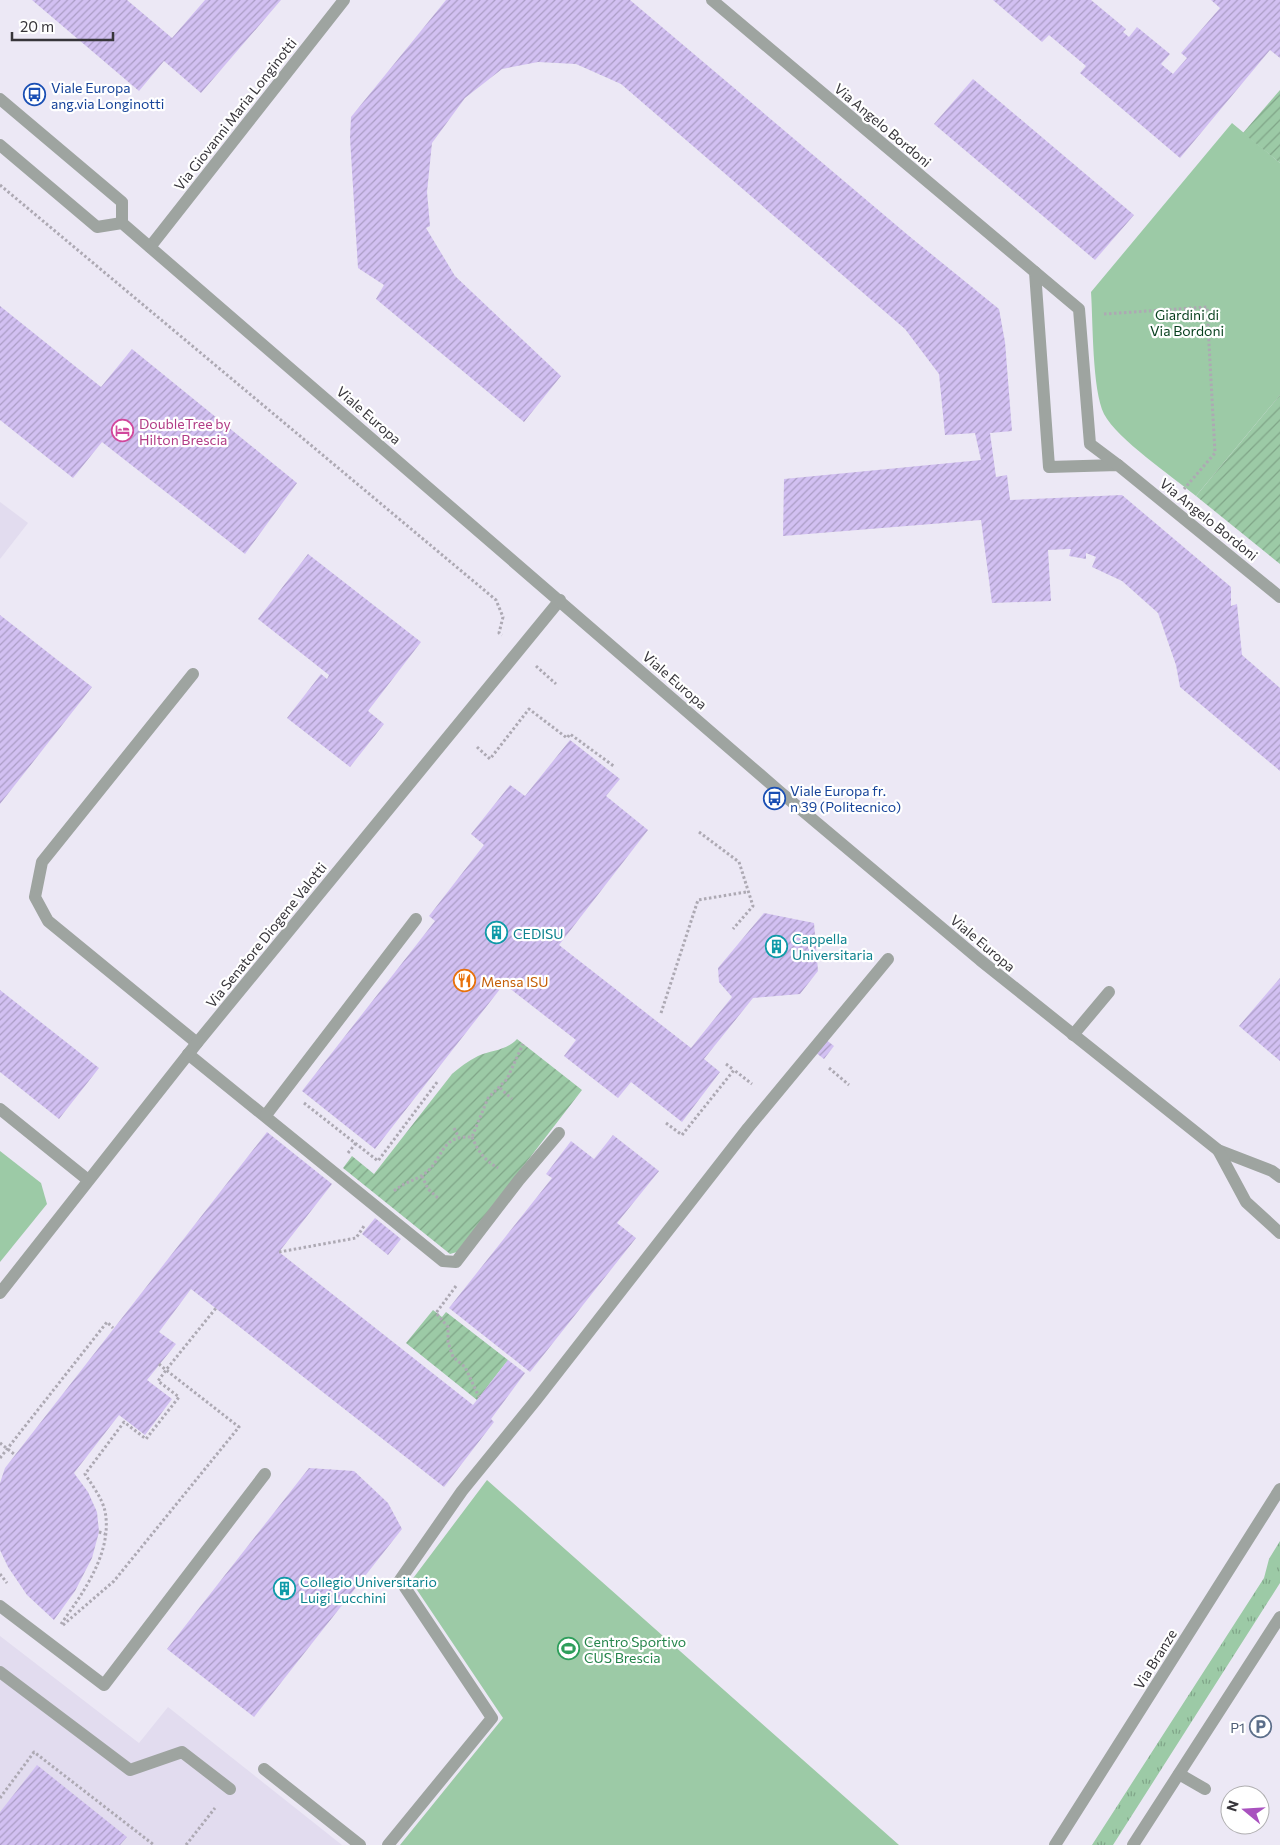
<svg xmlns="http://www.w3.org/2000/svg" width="1280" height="1845" font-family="Commissioner,sans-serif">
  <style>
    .built { fill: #e2dcef }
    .grass { fill: url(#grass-tufts) }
    .park { fill: #9ccaa6 }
    .garden { fill: url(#garden-furrows) }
    .building { fill: url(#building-hatch) }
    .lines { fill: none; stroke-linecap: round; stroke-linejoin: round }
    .path { stroke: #ada9b3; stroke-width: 3; stroke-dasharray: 2.5 2.5; stroke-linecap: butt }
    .service { stroke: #9ea4a0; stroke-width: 12 }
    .pedestrian { stroke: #9ea4a0; stroke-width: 12 }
    .minor { stroke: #9ea4a0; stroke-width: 12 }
    .tertiary { stroke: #9ea4a0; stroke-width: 12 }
    .labels { text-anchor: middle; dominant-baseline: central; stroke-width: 4.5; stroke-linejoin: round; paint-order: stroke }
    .transit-label { font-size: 14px; fill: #164399; stroke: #fff; text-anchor: start }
    .street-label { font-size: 14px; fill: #37353a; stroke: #fff }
    .park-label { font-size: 14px; fill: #053e1c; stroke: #fff }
    .hotel-label { font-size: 14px; fill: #b23c85; stroke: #fff; text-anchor: start }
    .culture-label { font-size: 14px; fill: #0d838f; stroke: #fff; text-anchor: start }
    .food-label { font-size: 14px; fill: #c56008; stroke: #fff; text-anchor: start }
    .leisure-label { font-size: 14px; fill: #27864d; stroke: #fff; text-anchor: start }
    .service-label { font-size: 14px; fill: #4e5e75; stroke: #fff; text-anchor: end }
  </style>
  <defs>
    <pattern id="grass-tufts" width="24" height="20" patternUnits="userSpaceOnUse" patternTransform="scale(1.25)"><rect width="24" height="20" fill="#9ccaa6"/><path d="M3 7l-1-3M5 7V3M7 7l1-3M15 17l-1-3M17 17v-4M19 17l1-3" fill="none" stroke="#80a588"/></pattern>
    <pattern id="garden-furrows" width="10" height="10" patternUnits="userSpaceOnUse" patternTransform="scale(1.25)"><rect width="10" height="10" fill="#9ccaa6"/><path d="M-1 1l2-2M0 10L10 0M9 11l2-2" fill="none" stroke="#80a588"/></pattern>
    <pattern id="building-hatch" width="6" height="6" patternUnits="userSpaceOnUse" patternTransform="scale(1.25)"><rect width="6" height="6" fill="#d2c0f2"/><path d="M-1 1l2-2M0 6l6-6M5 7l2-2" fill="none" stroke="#ab9dc5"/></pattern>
  </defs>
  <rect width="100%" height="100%" fill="#ece8f5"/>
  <g class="built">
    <polygon points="0,502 28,523 0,559"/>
    <polygon points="0,1636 139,1743 168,1707 342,1845 0,1845"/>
  </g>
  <polygon class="grass" points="1280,1541 1280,1583 1113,1845 1092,1845 1264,1578 1269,1559"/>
  <g class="park">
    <path d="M1232,123L1280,163V395L1196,496C1173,477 1117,439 1104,414C1092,390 1093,321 1091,292Z"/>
    <polygon points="0,1151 41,1183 47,1204 0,1262"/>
    <polygon points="487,1480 899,1845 400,1845 503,1718 411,1581"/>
  </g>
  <g class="garden">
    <polygon points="1280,90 1280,163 1243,133"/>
    <polygon points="1280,395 1280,564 1196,496"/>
    <path d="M517,1039L582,1090L457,1252L450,1254L343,1168L352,1156L374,1174L452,1074C460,1067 468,1061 478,1056C492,1050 506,1051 517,1039Z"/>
    <polygon points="433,1310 442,1317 446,1312 508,1360 477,1400 406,1343"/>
  </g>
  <g class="building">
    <polygon points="32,0 127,0 172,38 205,0 281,0 201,93 164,61 139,91"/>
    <polygon points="446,0 630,0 909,236 999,309 1005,342 1012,431 990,433 996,477 1007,475 1010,500 1122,495 1231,587 1231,606 1237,604 1242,655 1280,688 1280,771 1180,687 1176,665 1158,613 1122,581 1092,567 1096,557 1086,553 1086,559 1069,556 1071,549 1048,550 1051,601 992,603 981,520 783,536 784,479 981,460 975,433 945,435 939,374 905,329 621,84 576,64 538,62 502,69 465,98 432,143 427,192 430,226 426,228 455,276 561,376 524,422 376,299 384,285 358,268 350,138 351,117"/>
    <polygon points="993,0 1091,0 1126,29 1123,32 1129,37 1137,27 1170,54 1161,64 1173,74 1187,58 1181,53 1220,8 1211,0 1280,0 1280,58 1270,50 1180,158 1080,73 1086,66 1049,35 1042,42"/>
    <polygon points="973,79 1134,215 1095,260 934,124"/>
    <polygon points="0,306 101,387 132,349 297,483 245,554 102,442 73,478 0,420"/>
    <polygon points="308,554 421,642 368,711 384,724 350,767 287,718 321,674 327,679 329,675 258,619"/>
    <polygon points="0,615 92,687 0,804"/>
    <polygon points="570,740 620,779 606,796 648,830 559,945 691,1048 732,997 719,982 718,968 764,913 814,923 818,971 800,994 753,998 704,1059 720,1072 682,1122 631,1082 618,1098 564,1056 576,1040 504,984 375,1149 302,1091 435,921 429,916 484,845 471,834 510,785 525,796"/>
    <polygon points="1280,978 1280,1061 1239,1026"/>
    <polygon points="0,990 99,1068 59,1119 0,1072"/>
    <polygon points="825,1039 834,1046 824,1059 815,1052"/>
    <polygon points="267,1132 332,1184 279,1252 473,1405 508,1360 525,1373 491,1419 494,1422 444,1487 191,1289 159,1332 176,1344 147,1380 172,1399 145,1435 119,1415 74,1473 88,1492 97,1512 99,1532 92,1558 75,1591 54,1620 27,1595 8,1567 0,1550 0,1483 5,1468"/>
    <polygon points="613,1135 659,1171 617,1223 636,1238 530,1372 449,1308 552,1178 546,1174 571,1141 594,1159"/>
    <polygon points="375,1218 401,1239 388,1255 362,1234"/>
    <polygon points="309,1468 354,1471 388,1503 402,1529 254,1717 167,1649"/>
    <polygon points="37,1765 127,1837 120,1845 0,1845 0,1812"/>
  </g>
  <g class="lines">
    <g class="path">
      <polyline points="0,185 496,600 503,617 499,633 502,635"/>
      <polyline points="1104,314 1207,307 1215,453 1184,489"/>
      <polyline points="536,666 556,684"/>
      <polyline points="477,747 490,759 529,709 567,738 570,734 615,767"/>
      <polyline points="699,832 739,862 753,906 733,929"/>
      <polyline points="661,1013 698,900 746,892"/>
      <polyline points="726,1064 734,1070"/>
      <polyline points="829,1068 849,1085"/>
      <polyline points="500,1088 512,1099"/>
      <polyline points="304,1103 378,1161 438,1081"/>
      <polyline points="666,1123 682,1135 734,1070 752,1084"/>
      <polyline points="454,1128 458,1136"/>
      <path d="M472,1137C478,1151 484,1160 498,1168"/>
      <polyline points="348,1153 356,1143"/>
      <polyline points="422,1176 428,1189 438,1198"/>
      <path d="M394,1191C403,1183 411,1182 421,1176C445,1162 437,1135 472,1137L488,1098L507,1079L523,1044"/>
      <polyline points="279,1252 356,1238 364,1226"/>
      <polyline points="456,1286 436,1313 448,1327 448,1342 453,1357 465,1367 479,1397"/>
      <polyline points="0,1443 14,1454"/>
      <polyline points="0,1458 107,1322 113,1328"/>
      <polyline points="99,1532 105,1534"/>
      <polyline points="0,1574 7,1583"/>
      <path d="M61,1624C83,1593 113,1552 105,1511C102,1498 92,1485 85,1474L124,1422L146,1439L179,1397L158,1381L166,1370L159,1364"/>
      <polyline points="63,1625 114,1581 239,1427 166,1370 216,1308"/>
      <polyline points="0,1798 34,1752 154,1845"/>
      <polyline points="186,1845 215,1808"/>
    </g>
    <g class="service">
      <polyline points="193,674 42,862 35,897 48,921 197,1043"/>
      <polyline points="1073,1035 1109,992"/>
      <polyline points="188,1054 443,1261 456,1262 519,1180 559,1133"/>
      <polyline points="266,1115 416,919"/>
      <polyline points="0,1606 104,1685 265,1474"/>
      <polyline points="0,1672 130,1770 182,1752 230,1789"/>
      <polyline points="1179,1774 1205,1789"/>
    </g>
    <g class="pedestrian">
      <polyline points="264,1769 360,1845"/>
      <polyline points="388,1845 492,1718 400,1580 462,1491 536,1400 748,1128 888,959"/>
    </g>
    <g class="minor">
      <polyline points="712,0 1035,272 1049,467 1118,465 1280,597"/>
      <polyline points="150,247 344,0"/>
      <polyline points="1035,272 1079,309 1090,444 1118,465"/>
      <polyline points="0,1109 88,1180"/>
      <polyline points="0,1293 197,1043 560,600"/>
    </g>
    <g class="tertiary">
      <polyline points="0,99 122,202 122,223"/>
      <polyline points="0,145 97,227 122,223 779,791 980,960 1218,1150 1272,1171 1280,1177"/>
      <polyline points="1218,1150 1246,1202 1280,1233"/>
      <polyline points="1055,1845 1280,1489"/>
      <polyline points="1133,1845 1280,1617"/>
    </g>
  </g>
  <defs>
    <symbol id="bus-ring" viewBox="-11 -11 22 22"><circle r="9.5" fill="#fff" stroke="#1a4fb4" stroke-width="1.5"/><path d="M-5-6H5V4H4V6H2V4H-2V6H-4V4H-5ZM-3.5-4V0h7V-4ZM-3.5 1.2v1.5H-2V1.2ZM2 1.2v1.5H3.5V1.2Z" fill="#1a4fb4"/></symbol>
    <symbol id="hotel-ring" viewBox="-11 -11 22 22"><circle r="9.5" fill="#fff" stroke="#d1479c" stroke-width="1.5"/><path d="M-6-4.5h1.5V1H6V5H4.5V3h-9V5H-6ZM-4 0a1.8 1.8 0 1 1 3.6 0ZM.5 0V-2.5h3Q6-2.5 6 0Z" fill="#d1479c"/></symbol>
    <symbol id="building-ring" viewBox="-11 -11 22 22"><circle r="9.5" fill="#fff" stroke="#0f9aa8" stroke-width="1.5"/><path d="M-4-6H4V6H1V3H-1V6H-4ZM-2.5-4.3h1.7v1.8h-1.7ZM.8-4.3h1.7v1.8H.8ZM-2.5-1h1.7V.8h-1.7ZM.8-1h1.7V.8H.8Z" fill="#0f9aa8"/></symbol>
    <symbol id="restaurant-ring" viewBox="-11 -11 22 22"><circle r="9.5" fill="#fff" stroke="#e8710a" stroke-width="1.5"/><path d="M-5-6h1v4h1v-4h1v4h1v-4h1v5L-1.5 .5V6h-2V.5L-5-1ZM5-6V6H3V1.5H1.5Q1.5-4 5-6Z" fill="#e8710a"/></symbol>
    <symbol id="stadium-ring" viewBox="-11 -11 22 22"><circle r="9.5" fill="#fff" stroke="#2e9e5b" stroke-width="1.5"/><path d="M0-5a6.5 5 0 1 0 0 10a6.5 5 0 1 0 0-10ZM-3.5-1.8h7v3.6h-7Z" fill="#2e9e5b"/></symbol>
    <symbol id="parking-ring" viewBox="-11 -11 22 22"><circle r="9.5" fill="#fff" stroke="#5c6f8a" stroke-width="1.5"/><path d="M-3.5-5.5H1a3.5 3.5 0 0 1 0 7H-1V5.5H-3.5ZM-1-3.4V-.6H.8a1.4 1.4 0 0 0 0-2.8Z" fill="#5c6f8a"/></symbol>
  </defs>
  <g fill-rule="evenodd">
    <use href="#bus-ring" x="22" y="82" width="25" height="25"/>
    <use href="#hotel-ring" x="110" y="418" width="25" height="25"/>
    <use href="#bus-ring" x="762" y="786" width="25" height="25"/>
    <use href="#building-ring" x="484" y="920" width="25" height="25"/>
    <use href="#building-ring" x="764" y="934" width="25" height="25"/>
    <use href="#restaurant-ring" x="452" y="968" width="25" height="25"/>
    <use href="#building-ring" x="272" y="1576" width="25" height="25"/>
    <use href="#stadium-ring" x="556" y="1636" width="25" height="25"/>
    <use href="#parking-ring" x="1248" y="1714" width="25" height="25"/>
  </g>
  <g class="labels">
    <g class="transit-label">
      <text x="51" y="87">Viale Europa<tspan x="51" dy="16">ang.via Longinotti</tspan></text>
      <text x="790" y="790">Viale Europa fr.<tspan x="790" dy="16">n 39 (Politecnico)</tspan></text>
    </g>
    <g class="street-label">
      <text transform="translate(235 114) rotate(-52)">Via Giovanni Maria Longinotti</text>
      <text transform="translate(883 125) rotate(40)">Via Angelo Bordoni</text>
      <text transform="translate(369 415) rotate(41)">Viale Europa</text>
      <text transform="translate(1209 519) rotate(39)">Via Angelo Bordoni</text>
      <text transform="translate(675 680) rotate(41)">Viale Europa</text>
      <text transform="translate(266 935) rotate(-51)">Via Senatore Diogene Valotti</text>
      <text transform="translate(983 943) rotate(40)">Viale Europa</text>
      <text transform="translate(1155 1659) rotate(-58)">Via Branze</text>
    </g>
    <g class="park-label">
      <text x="1187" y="314">Giardini di<tspan x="1187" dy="16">Via Bordoni</tspan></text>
    </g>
    <g class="hotel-label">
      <text x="139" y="423">DoubleTree by<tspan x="139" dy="16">Hilton Brescia</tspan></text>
    </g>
    <g class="culture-label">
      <text x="513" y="933">CEDISU</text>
      <text x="792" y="938">Cappella<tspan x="792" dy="16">Universitaria</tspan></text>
      <text x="300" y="1581">Collegio Universitario<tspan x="300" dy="16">Luigi Lucchini</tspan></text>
    </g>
    <g class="food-label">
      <text x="481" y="981">Mensa ISU</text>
    </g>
    <g class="leisure-label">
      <text x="584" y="1641">Centro Sportivo<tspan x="584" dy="16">CUS Brescia</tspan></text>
    </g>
    <g class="service-label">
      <text x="1245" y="1727">P1</text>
    </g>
  </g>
  <g transform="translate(1245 1810) rotate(288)"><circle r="24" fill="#ffffff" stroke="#afaeb0"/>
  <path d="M0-4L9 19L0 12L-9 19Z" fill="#a952bf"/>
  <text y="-8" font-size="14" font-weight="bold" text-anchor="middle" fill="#37353a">N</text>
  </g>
  <path d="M12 32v8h101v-8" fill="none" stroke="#37353a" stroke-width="2.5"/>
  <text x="20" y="32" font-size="15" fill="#37353a" stroke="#ffffff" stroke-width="4" paint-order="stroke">20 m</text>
</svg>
